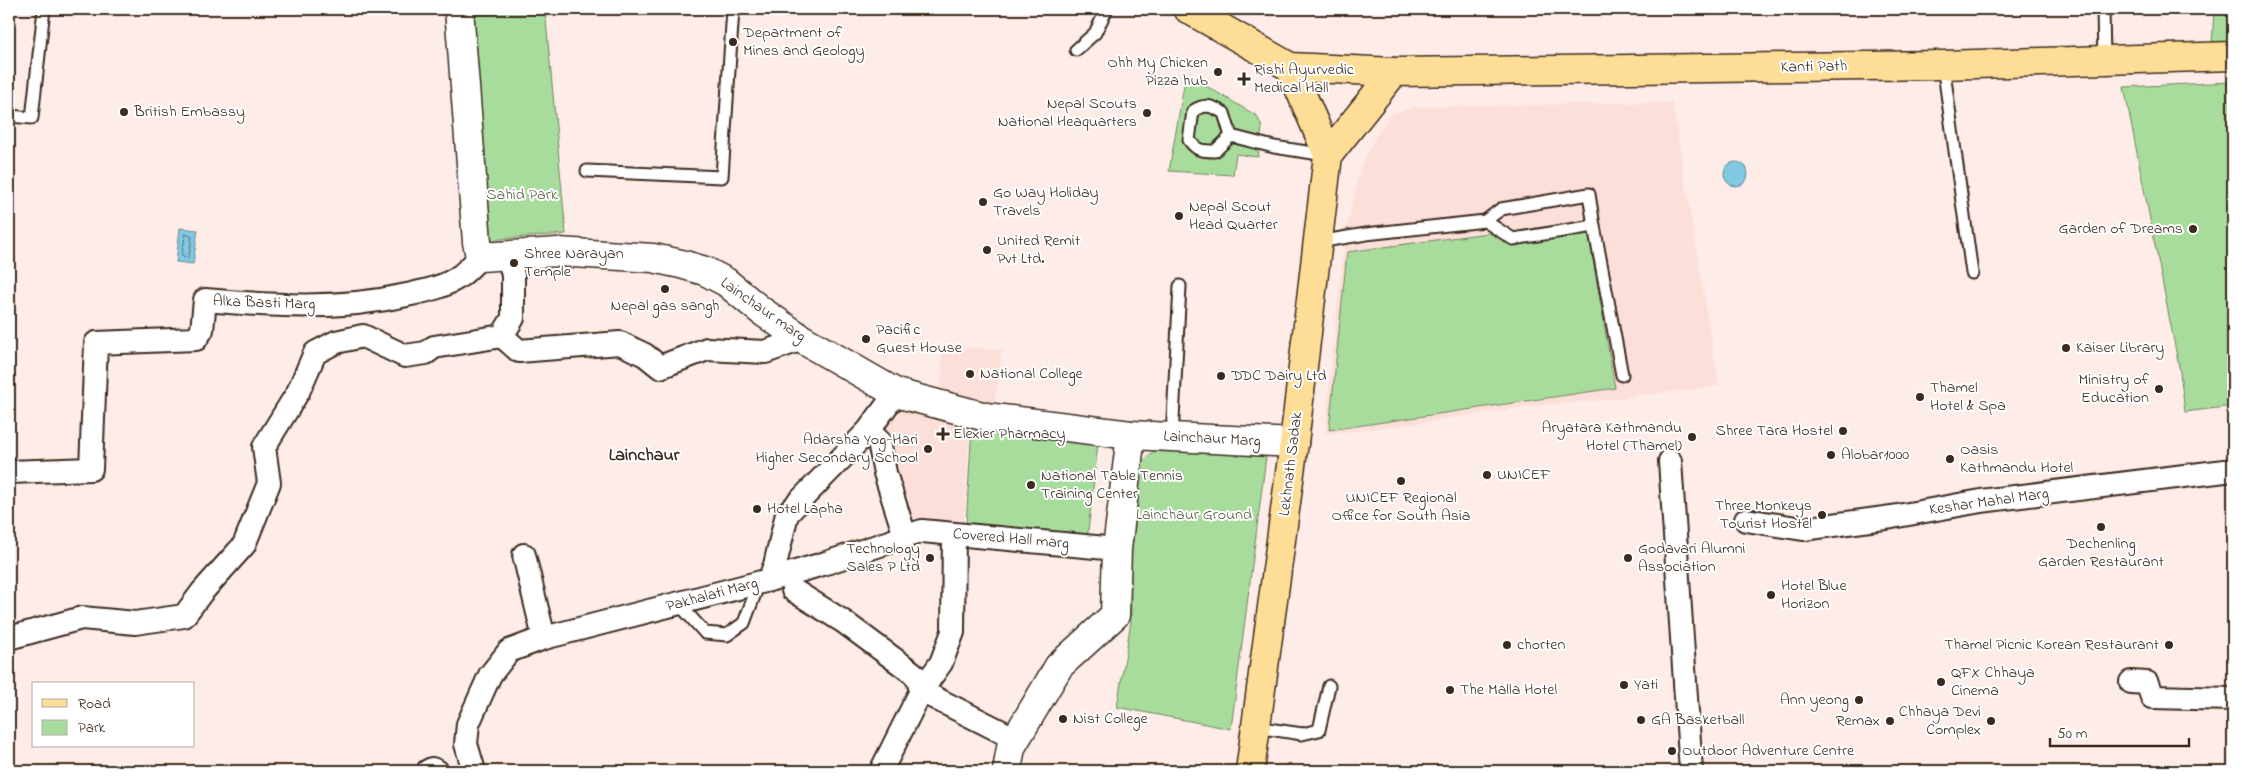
<svg xmlns="http://www.w3.org/2000/svg" width="2242" height="780" font-family="'Indie Flower',sans-serif">
  <style>
    .built { fill: #fddfd9 }
    .green { fill: #a8dc9d; stroke: #72835e }
    .water { fill: #81c9e2; stroke: #658994 }
    .lines { fill: none; stroke-linecap: round; stroke-linejoin: round }
    .shore { stroke: #576a6c; stroke-width: 1 }
    .service-casing { stroke: #3b2a1e; stroke-width: 15 }
    .minor-casing { stroke: #3b2a1e; stroke-width: 26 }
    .tertiary-casing { stroke: #3b2a1e; stroke-width: 31 }
    .secondary-casing { stroke: #3b2a1e; stroke-width: 31 }
    .primary-casing { stroke: #3b2a1e; stroke-width: 31 }
    .service { stroke: #fff; stroke-width: 11 }
    .minor { stroke: #fff; stroke-width: 22 }
    .tertiary { stroke: #fff; stroke-width: 28 }
    .secondary { stroke: #fff; stroke-width: 28 }
    .primary { stroke: #fedd96; stroke-width: 28 }
    .poi-dot { fill: #3b2a1e; stroke: #fff; stroke-width: 2 }
    .labels { text-anchor: middle; dominant-baseline: central; stroke-width: 4; stroke-linejoin: round; paint-order: stroke }
    .poi-label { font-size: 16px; fill: #3b2a1e; stroke: #fff; text-anchor: start }
    .street-label { font-size: 16px; fill: #3b2a1e; stroke: #fff }
    .park-label { font-size: 16px; fill: #5c5f44; stroke: #fff }
    .neighbourhood-label { font-size: 18px; font-weight: bold; fill: #3b2a1e; stroke: #fff }
  </style>
  <rect width="100%" height="100%" fill="#feece9"/>
  <filter id="ink" filterUnits="userSpaceOnUse"><feTurbulence type="fractalNoise" baseFrequency=".02" numOctaves="2"/><feDisplacementMap in="SourceGraphic" scale="10" xChannelSelector="R" yChannelSelector="G"/><feConvolveMatrix kernelMatrix="1 2 1 2 8 2 1 2 1" color-interpolation-filters="sRGB"/></filter>
  <g filter="url(#ink)">
    <g class="built">
      <polygon points="1672,102 1719,386 1604,400 1532,406 1399,426 1325,434 1333,346 1346,229 1360,170 1376,135 1390,115 1415,107"/>
      <polygon points="942,348 1002,349 994,406 941,399"/>
      <polygon points="905,401 970,423 964,527 908,521 892,475 882,419"/>
    </g>
    <g class="green">
      <polygon points="490,9 545,9 566,234 486,240 467,12"/>
      <polygon points="2214,9 2233,9 2233,41 2212,45"/>
      <polygon points="1186,74 1257,116 1262,127 1258,157 1236,154 1233,175 1169,171"/>
      <polygon points="2233,82 2233,406 2185,412 2180,372 2124,87"/>
      <polygon points="1588,230 1615,388 1329,430 1347,252 1488,233 1516,243"/>
      <polygon points="972,425 1098,444 1087,540 966,526"/>
      <polygon points="1162,447 1266,457 1231,729 1117,707 1131,621 1130,525 1134,470 1149,455"/>
    </g>
    <g class="water">
      <circle cx="1736" cy="174" r="12"/>
      <polygon points="180,228 198,230 193,264 176,262"/>
    </g>
    <g class="lines">
      <polygon class="shore" points="186,234 192,237 189,256 187,258 182,255"/>
      <defs>
        <g id="service">
          <polyline points="2103,9 2104,60"/>
          <polyline points="1076,50 1095,33 1107,9"/>
          <polyline points="1943,65 1972,273"/>
          <polyline points="9,116 32,118 44,9"/>
          <path d="M1231,136L1224,113C1212,106 1205,103 1193,111L1189,140C1197,151 1202,151 1215,151L1231,136L1274,147L1326,155"/>
          <polyline points="587,171 722,177 733,9"/>
          <polyline points="1594,226 1622,375"/>
          <polyline points="1318,242 1366,234 1485,221 1513,239 1594,226 1589,194 1501,209 1485,221"/>
          <polyline points="1172,438 1180,286"/>
          <polyline points="679,604 705,633 727,635 744,623 759,583"/>
          <polyline points="1256,727 1302,734 1319,730 1329,686"/>
        </g>
        <g id="minor">
          <polyline points="502,336 519,351 620,343 645,355 660,367 707,349 765,352 802,339"/>
          <polyline points="868,431 879,441 885,473 905,536"/>
          <polyline points="1670,461 1691,771"/>
          <path d="M9,472L91,469L96,343L196,339L202,330L205,300C273,306 340,310 407,295C425,291 445,287 460,276C467,271 474,263 480,257"/>
          <polyline points="1746,520 1803,529 1892,517 1981,501 2233,470"/>
          <polyline points="524,555 544,638"/>
          <polyline points="769,580 775,565 787,514 868,431 896,393"/>
          <polyline points="793,590 844,622 913,673 918,679 921,691 1016,739"/>
          <polyline points="9,638 82,618 135,623 184,616 202,592 244,545 269,483 264,447 298,392 315,353 336,342 363,336 405,356 426,353 434,347 502,336 513,318 513,275 508,255"/>
          <polyline points="2131,682 2147,683 2152,697 2233,699"/>
          <polyline points="428,771 432,769 437,771"/>
          <polyline points="474,771 466,744 468,724 490,675 509,651 544,638 769,580 826,563 922,531 1117,549"/>
          <polyline points="881,771 921,691 941,663 953,632 954,535"/>
        </g>
        <polyline id="tertiary" points="459,9 477,242 480,257 558,252 653,258 681,264 705,271 726,282 760,310 802,339 896,393 986,417 1131,435"/>
        <polyline id="secondary" points="1007,771 1011,747 1059,666 1115,615 1117,549 1131,435 1294,443"/>
        <g id="primary">
          <polyline points="1188,9 1290,67 1394,72 1943,65 2233,56"/>
          <polyline points="1328,155 1394,72"/>
          <polyline points="1250,771 1294,443 1328,155 1290,67"/>
        </g>
      </defs>
      <use href="#service" class="service-casing"/>
      <use href="#minor" class="minor-casing"/>
      <use href="#tertiary" class="tertiary-casing"/>
      <use href="#secondary" class="secondary-casing"/>
      <use href="#primary" class="primary-casing"/>
      <use href="#service" class="service"/>
      <use href="#minor" class="minor"/>
      <use href="#tertiary" class="tertiary"/>
      <use href="#secondary" class="secondary"/>
      <use href="#primary" class="primary"/>
    </g>
  </g>
  <g class="poi-dot">
    <circle cx="733" cy="42" r="5"/>
    <circle cx="1218" cy="72" r="5"/>
    <path d="M1241.5 71.5h5v5h5v5h-5v5h-5v-5h-5v-5h5z"/>
    <circle cx="124" cy="112" r="5"/>
    <circle cx="1147" cy="113" r="5"/>
    <circle cx="983" cy="202" r="5"/>
    <circle cx="1179" cy="216" r="5"/>
    <circle cx="2193" cy="229" r="5"/>
    <circle cx="987" cy="250" r="5"/>
    <circle cx="514" cy="263" r="5"/>
    <circle cx="665" cy="289" r="5"/>
    <circle cx="866" cy="339" r="5"/>
    <circle cx="2066" cy="348" r="5"/>
    <circle cx="970" cy="374" r="5"/>
    <circle cx="1221" cy="376" r="5"/>
    <circle cx="2159" cy="389" r="5"/>
    <circle cx="1920" cy="397" r="5"/>
    <circle cx="1843" cy="431" r="5"/>
    <path d="M940.5 426.5h5v5h5v5h-5v5h-5v-5h-5v-5h5z"/>
    <circle cx="1692" cy="437" r="5"/>
    <circle cx="928" cy="449" r="5"/>
    <circle cx="1831" cy="455" r="5"/>
    <circle cx="1950" cy="459" r="5"/>
    <circle cx="1487" cy="475" r="5"/>
    <circle cx="1401" cy="481" r="5"/>
    <circle cx="1031" cy="485" r="5"/>
    <circle cx="757" cy="509" r="5"/>
    <circle cx="1822" cy="515" r="5"/>
    <circle cx="2101" cy="527" r="5"/>
    <circle cx="930" cy="558" r="5"/>
    <circle cx="1628" cy="558" r="5"/>
    <circle cx="1771" cy="595" r="5"/>
    <circle cx="1507" cy="645" r="5"/>
    <circle cx="2169" cy="645" r="5"/>
    <circle cx="1941" cy="682" r="5"/>
    <circle cx="1624" cy="685" r="5"/>
    <circle cx="1450" cy="690" r="5"/>
    <circle cx="1859" cy="700" r="5"/>
    <circle cx="1063" cy="719" r="5"/>
    <circle cx="1641" cy="720" r="5"/>
    <circle cx="1890" cy="721" r="5"/>
    <circle cx="1991" cy="721" r="5"/>
    <circle cx="1672" cy="751" r="5"/>
  </g>
  <g class="labels">
    <g class="poi-label">
      <text x="743" y="33">Department of<tspan x="743" dy="18">Mines and Geology</tspan></text>
      <text x="1208" y="63" text-anchor="end">Ohh My Chicken<tspan x="1208" dy="18">Pizza hub</tspan></text>
      <text x="1254" y="70">Rishi Ayurvedic<tspan x="1254" dy="18">Medical Hall</tspan></text>
      <text x="1137" y="104" text-anchor="end">Nepal Scouts<tspan x="1137" dy="18">National Heaquarters</tspan></text>
      <text x="134" y="112">British Embassy</text>
      <text x="993" y="193">Go Way Holiday<tspan x="993" dy="18">Travels</tspan></text>
      <text x="1189" y="207">Nepal Scout<tspan x="1189" dy="18">Head Quarter</tspan></text>
      <text x="2183" y="229" text-anchor="end">Garden of Dreams</text>
      <text x="997" y="241">United Remit<tspan x="997" dy="18">Pvt Ltd.</tspan></text>
      <text x="524" y="254">Shree Narayan<tspan x="524" dy="18">Temple</tspan></text>
      <text x="665" y="306" text-anchor="middle">Nepal gas sangh</text>
      <text x="876" y="330">Pacific<tspan x="876" dy="18">Guest House</tspan></text>
      <text x="2076" y="348">Kaiser Library</text>
      <text x="980" y="374">National College</text>
      <text x="1231" y="376">DDC Dairy Ltd</text>
      <text x="2149" y="380" text-anchor="end">Ministry of<tspan x="2149" dy="18">Education</tspan></text>
      <text x="1930" y="388">Thamel<tspan x="1930" dy="18">Hotel &amp; Spa</tspan></text>
      <text x="1682" y="428" text-anchor="end">Aryatara Kathmandu<tspan x="1682" dy="18">Hotel (Thamel)</tspan></text>
      <text x="1833" y="431" text-anchor="end">Shree Tara Hostel</text>
      <text x="953" y="434">Elexier Pharmacy</text>
      <text x="918" y="440" text-anchor="end">Adarsha Yog-Hari<tspan x="918" dy="18">Higher Secondary School</tspan></text>
      <text x="1960" y="450">Oasis<tspan x="1960" dy="18">Kathmandu Hotel</tspan></text>
      <text x="1841" y="455">Alobar1000</text>
      <text x="1497" y="475">UNICEF</text>
      <text x="1041" y="476">National Table Tennis<tspan x="1041" dy="18">Training Center</tspan></text>
      <text x="1401" y="498" text-anchor="middle">UNICEF Regional<tspan x="1401" dy="18">Office for South Asia</tspan></text>
      <text x="1812" y="506" text-anchor="end">Three Monkeys<tspan x="1812" dy="18">Tourist Hostel</tspan></text>
      <text x="767" y="509">Hotel Lapha</text>
      <text x="2101" y="544" text-anchor="middle">Dechenling<tspan x="2101" dy="18">Garden Restaurant</tspan></text>
      <text x="920" y="549" text-anchor="end">Technology<tspan x="920" dy="18">Sales P Ltd</tspan></text>
      <text x="1638" y="549">Godavari Alumni<tspan x="1638" dy="18">Association</tspan></text>
      <text x="1781" y="586">Hotel Blue<tspan x="1781" dy="18">Horizon</tspan></text>
      <text x="1517" y="645">chorten</text>
      <text x="2159" y="645" text-anchor="end">Thamel Picnic Korean Restaurant</text>
      <text x="1951" y="673">QFX Chhaya<tspan x="1951" dy="18">Cinema</tspan></text>
      <text x="1634" y="685">Yati</text>
      <text x="1460" y="690">The Malla Hotel</text>
      <text x="1849" y="700" text-anchor="end">Ann yeong</text>
      <text x="1981" y="712" text-anchor="end">Chhaya Devi<tspan x="1981" dy="18">Complex</tspan></text>
      <text x="1073" y="719">Nist College</text>
      <text x="1651" y="720">GA Basketball</text>
      <text x="1880" y="721" text-anchor="end">Remax</text>
      <text x="1682" y="751">Outdoor Adventure Centre</text>
    </g>
    <g class="street-label">
      <text transform="translate(1814 67) rotate(-1)">Kanti Path</text>
      <text transform="translate(264 303) rotate(2)">Alka Basti Marg</text>
      <text transform="translate(763 310) rotate(35)">Lainchaur marg</text>
      <text transform="translate(1212 439) rotate(3)">Lainchaur Marg</text>
      <text transform="translate(1291 464) rotate(-83)">Lekhnath Sadak</text>
      <text transform="translate(1989 502) rotate(-8)">Keshar Mahal Marg</text>
      <text transform="translate(1011 539) rotate(5)">Covered Hall marg</text>
      <text transform="translate(712 595) rotate(-15)">Pakhalati Marg</text>
    </g>
    <g class="park-label">
      <text x="522" y="195">Sahid Park</text>
      <text x="1194" y="515">Lainchaur Ground</text>
    </g>
    <g class="neighbourhood-label">
      <text x="644" y="456">Lainchaur</text>
    </g>
  </g>
  <rect width="2242" height="780" fill="none" stroke="#fff" stroke-width="30"/>
  <rect x="15" y="15" width="2212" height="750" fill="none" stroke="#3b2a1e" stroke-width="2" filter="url(#ink)"/>
  <rect x="32" y="682" width="162" height="65" fill="#ffffff" stroke="#b1aaa5"/>
  <rect x="42" y="699" width="25" height="8" fill="#fedd96" stroke="#b1aaa5"/>
  <text x="78" y="708" font-size="15" fill="#3b2a1e">Road</text>
  <rect x="42" y="720" width="25" height="15" fill="#a8dc9d" stroke="#b1aaa5"/>
  <text x="78" y="732" font-size="15" fill="#3b2a1e">Park</text>
  <path d="M2050 738v8h139v-8" fill="none" stroke="#3b2a1e" stroke-width="2.5"/>
  <text x="2057" y="738" font-size="15" fill="#3b2a1e" stroke="#ffffff" stroke-width="4" paint-order="stroke">50 m</text>
</svg>
